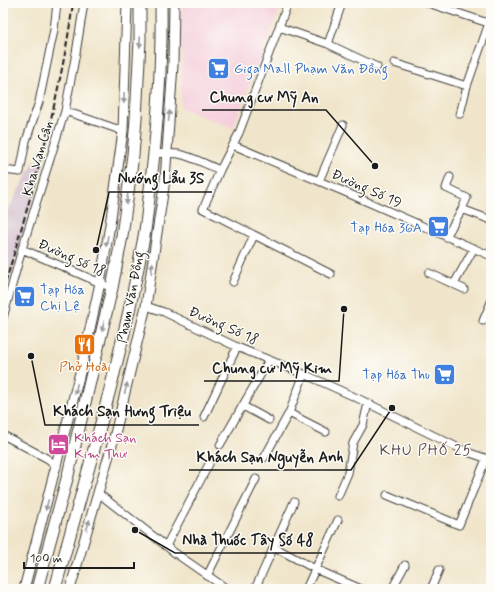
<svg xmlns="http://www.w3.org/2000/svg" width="494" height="592" viewBox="0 0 494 592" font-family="Mynerve,sans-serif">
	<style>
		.built { fill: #f5cfdc }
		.industrial { fill: #d1bdcc }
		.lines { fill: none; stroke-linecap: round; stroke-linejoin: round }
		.minor-casing { stroke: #3c3a36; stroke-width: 9 }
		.major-casing { stroke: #3c3a36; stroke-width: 11 }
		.highway-casing { stroke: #3c3a36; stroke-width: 13 }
		.minor { stroke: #fff; stroke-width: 7 }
		.major { stroke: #fff; stroke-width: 9 }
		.highway { stroke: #fff; stroke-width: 11 }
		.rail { stroke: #1c1c1c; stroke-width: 2; stroke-dasharray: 6 3; stroke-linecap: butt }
		.oneway { fill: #999 }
		.labels { text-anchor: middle; stroke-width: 3; stroke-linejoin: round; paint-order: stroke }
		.shop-label { font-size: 14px; fill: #366cbe; stroke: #fdfcf7; text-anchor: start }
		.street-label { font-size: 14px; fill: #1c1c1c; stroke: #fdfcf7 }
		.food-label { font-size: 14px; fill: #c56008; stroke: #fdfcf7 }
		.hotel-label { font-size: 14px; fill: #b23c85; stroke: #fdfcf7; text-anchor: start }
		.neighbourhood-label { font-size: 15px; letter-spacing: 1px; fill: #5a4753; stroke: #fdfcf7 }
		.leader { fill: none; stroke: #1c1c1c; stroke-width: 1.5 }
		.callout-dot { fill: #1c1c1c; stroke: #fdfcf7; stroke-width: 1.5 }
		.callout-label { font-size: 15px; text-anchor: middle; font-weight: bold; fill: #1c1c1c; stroke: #fdfcf7; stroke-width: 3; stroke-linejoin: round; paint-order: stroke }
	</style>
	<rect width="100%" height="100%" fill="#fdfcf7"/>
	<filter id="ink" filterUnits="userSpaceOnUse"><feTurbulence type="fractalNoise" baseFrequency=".025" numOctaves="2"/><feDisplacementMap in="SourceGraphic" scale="8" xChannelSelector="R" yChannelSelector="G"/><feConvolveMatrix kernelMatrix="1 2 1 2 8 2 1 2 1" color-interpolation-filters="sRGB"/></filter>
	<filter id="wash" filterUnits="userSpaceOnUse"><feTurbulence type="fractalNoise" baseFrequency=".012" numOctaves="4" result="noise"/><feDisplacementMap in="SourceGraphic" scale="16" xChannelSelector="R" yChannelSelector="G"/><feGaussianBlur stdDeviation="0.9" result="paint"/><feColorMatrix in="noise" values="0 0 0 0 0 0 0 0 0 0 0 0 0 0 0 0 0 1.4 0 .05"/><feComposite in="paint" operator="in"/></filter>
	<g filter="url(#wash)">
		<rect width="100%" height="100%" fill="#f0e5ca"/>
		<path class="built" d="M182,3H282L233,128L181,108Z"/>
		<path class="industrial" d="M34,162L43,164L3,301V219Z"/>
	</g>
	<g filter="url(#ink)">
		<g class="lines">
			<defs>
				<path id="minor" d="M288,3L239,133L220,170L203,209L331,274
					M428,3L491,24
					M279,27L328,44L377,67
					M328,44L342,3
					M394,63L467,86L489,23
					M65,111L123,131
					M460,114L467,86
					M233,145L345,192L491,256
					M154,153C162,154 171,153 179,154C193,157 207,165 220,170
					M3,170L20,172L26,141L39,102L54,30L57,3
					M450,177L446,188L467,198L462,209
					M319,181L343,125
					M446,237L462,209L491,220
					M22,249L112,288
					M429,273L464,289
					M233,282L254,235
					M454,284L474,248
					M146,306L164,312L237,347L304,374L357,398L467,452L491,460
					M3,318L22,249L65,111L76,53L84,3
					M483,321L491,302
					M243,406L269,420
					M289,413L326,432
					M204,417L237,347
					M3,435L48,459L57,467
					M220,445L269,360
					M264,458L289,413L304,374
					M98,493L175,553L227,589
					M387,495L459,525L486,459
					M338,496L348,473L353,443L363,425L368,403
					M166,546L209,464
					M274,547L315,569L361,589
					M207,576L256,479
					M255,589L294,502
					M306,589L338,520
					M392,589L405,565
					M431,589L439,570"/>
				<path id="major" d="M24,589L83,361L100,283L110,225L123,131L127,3
					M70,589L114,438L146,306L165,180L173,65L174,3"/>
				<path id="highway" d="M37,589L68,475L112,288L122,236L133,155L136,119L140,40V3
					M55,589C86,476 121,362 142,247C147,225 148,203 151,181C158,122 162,63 161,3"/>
			</defs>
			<use href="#minor" class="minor-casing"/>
			<use href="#major" class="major-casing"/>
			<use href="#highway" class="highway-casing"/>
			<use href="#minor" class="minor"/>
			<use href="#major" class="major"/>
			<use href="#highway" class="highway"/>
			<path class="rail" d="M3,291C31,196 60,101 73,3"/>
		</g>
		<defs><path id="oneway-solid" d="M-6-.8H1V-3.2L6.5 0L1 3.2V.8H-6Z"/></defs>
		<g class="oneway">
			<use href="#oneway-solid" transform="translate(140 42) rotate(92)"/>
			<use href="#oneway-solid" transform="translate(124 98) rotate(92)"/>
			<use href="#oneway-solid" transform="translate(169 116) rotate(-85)"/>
			<use href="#oneway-solid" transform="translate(127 199) rotate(98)"/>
			<use href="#oneway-solid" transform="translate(107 241) rotate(100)"/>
			<use href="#oneway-solid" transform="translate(152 268) rotate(-82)"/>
			<use href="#oneway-solid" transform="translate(103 326) rotate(103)"/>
			<use href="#oneway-solid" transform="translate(126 388) rotate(-76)"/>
			<use href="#oneway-solid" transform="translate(76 389) rotate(104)"/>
			<use href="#oneway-solid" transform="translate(47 505) rotate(105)"/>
			<use href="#oneway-solid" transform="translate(88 525) rotate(-73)"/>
		</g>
	</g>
	<defs>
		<symbol id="supermarket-square" viewBox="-11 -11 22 22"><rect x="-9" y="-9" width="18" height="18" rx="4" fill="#3f7fe0" stroke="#fdfcf7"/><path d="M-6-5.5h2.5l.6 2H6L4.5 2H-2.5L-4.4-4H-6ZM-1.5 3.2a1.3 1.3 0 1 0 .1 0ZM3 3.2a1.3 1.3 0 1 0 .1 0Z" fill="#fff"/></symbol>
		<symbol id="restaurant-square" viewBox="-11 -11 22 22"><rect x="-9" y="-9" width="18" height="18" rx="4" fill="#e8710a" stroke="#fdfcf7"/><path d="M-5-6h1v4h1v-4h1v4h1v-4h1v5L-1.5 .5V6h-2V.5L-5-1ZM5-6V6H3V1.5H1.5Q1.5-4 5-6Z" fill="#fff"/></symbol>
		<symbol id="hotel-square" viewBox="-11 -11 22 22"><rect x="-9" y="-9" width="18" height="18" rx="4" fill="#d1479c" stroke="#fdfcf7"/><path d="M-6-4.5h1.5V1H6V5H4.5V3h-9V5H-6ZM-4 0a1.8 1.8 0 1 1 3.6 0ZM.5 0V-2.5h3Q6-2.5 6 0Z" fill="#fff"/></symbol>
	</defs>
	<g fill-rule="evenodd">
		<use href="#supermarket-square" x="206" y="56" width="25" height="25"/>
		<use href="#supermarket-square" x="426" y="214" width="25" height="25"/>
		<use href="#supermarket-square" x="12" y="284" width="25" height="25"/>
		<use href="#restaurant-square" x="72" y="332" width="25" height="25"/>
		<use href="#supermarket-square" x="432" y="362" width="25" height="25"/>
		<use href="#hotel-square" x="46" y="432" width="25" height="25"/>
	</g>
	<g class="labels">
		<g class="shop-label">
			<text x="234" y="73">Giga Mall Phạm Văn Đồng</text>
			<text x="422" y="232" text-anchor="end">Tạp Hóa 36A</text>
			<text x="40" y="294">Tạp Hóa<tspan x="40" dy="16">Chị Lệ</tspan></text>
			<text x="430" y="379" text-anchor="end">Tạp Hóa Thu</text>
		</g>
		<g class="street-label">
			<text transform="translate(37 158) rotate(-73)" y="5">Kha Vạn Cân</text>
			<text transform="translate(367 188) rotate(24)" y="5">Đường Số 19</text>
			<text transform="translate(72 257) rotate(24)" y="5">Đường số 18</text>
			<text transform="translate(130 297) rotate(-79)" y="5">Phạm Văn Đồng</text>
			<text transform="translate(224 325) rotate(24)" y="5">Đường Số 18</text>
		</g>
		<g class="food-label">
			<text x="85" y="371">Phở Hoài</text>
		</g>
		<g class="hotel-label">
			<text x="74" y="442">Khách Sạn<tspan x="74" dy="16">Kim Thư</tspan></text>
		</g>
		<g class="neighbourhood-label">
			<text x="426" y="455">KHU PHỐ 25</text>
		</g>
	</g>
	<path class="leader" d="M375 166L326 110H202M96 250L109 192H212M344 309L339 381H204M31 356L45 425H199M392 408L351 470H189M135 530L175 553H322"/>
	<g class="callout-dot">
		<circle cx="375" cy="166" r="4"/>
		<circle cx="96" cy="250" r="4"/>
		<circle cx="344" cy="309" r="4"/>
		<circle cx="31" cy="356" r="4"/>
		<circle cx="392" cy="408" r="4"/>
		<circle cx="135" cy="530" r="4"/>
	</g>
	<g class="callout-label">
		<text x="264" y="102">Chung cư Mỹ An</text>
		<text x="161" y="183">Nướng Lẩu 3S</text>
		<text x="272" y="373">Chung cư Mỹ Kim</text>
		<text x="122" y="416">Khách Sạn Hưng Triệu</text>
		<text x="270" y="462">Khách Sạn Nguyễn Anh</text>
		<text x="248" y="545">Nhà Thuốc Tây Số 48</text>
	</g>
	<rect width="494" height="592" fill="none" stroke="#fdfcf7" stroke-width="16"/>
	<path d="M24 562v6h110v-6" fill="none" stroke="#1c1c1c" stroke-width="2"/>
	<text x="30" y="562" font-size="12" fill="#1c1c1c" stroke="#fdfcf7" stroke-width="3" paint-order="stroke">100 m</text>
</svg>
